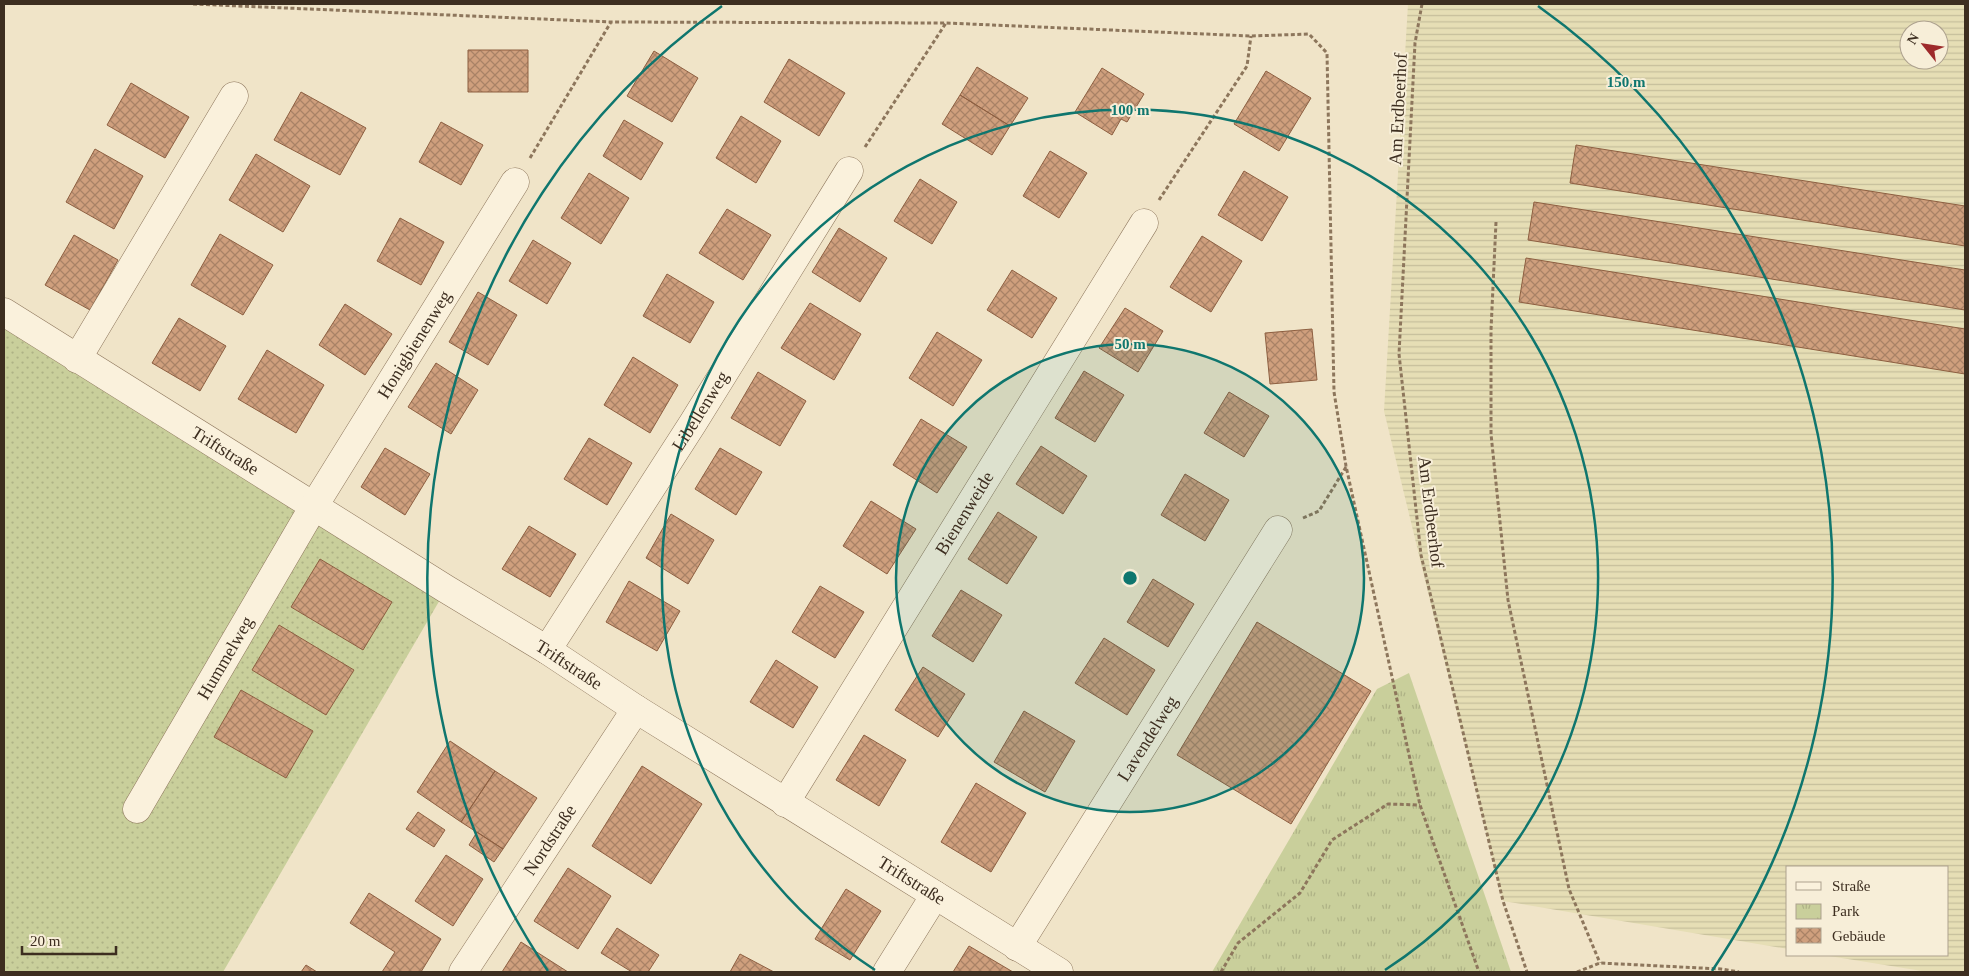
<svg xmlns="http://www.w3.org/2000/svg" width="1969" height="976" viewBox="0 0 1969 976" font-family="Georgia,serif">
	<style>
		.farmland { fill: url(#farmland-rules); fill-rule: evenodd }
		.grass { fill: url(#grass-dots) }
		.park { fill: url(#park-tufts) }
		.building { fill: url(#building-cross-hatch); stroke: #8d5f41 }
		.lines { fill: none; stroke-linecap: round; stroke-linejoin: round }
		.minor-casing { stroke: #8d765c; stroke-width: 29 }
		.path { stroke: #8d765c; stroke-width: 3; stroke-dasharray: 4 2.5; stroke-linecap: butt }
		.minor { stroke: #faf1dc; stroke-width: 28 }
		.ring { fill: none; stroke: #0f766e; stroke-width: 2.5 }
		.labels { text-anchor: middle; stroke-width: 4; stroke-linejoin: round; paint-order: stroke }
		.street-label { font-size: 18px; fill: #3d2e20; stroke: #f7eed8 }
		.centre { fill: #0f766e; stroke: #f7eed8; stroke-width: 2.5 }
		.ring-label { font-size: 15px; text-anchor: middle; font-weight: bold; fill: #0f766e; stroke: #f7eed8; stroke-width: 4; stroke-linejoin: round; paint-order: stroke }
	</style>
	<defs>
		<pattern id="farmland-rules" width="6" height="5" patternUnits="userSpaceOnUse" patternTransform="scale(1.25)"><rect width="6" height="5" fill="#e6deb5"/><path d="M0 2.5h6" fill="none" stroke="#c6bf9b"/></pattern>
		<pattern id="grass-dots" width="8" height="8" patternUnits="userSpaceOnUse" patternTransform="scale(1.25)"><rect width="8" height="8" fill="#c9cf9b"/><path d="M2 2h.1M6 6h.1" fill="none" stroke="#aeb285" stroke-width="1.8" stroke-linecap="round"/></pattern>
		<pattern id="park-tufts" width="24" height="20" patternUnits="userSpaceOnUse" patternTransform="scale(1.25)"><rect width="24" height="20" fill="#c9cf9b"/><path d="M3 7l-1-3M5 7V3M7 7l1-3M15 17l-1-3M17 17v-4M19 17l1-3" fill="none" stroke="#aeb285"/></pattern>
		<pattern id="building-cross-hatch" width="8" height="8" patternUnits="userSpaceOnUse" patternTransform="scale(1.25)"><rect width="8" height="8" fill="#cf9f7d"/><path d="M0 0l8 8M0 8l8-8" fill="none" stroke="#a98266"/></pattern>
	</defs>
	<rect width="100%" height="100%" fill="#f0e4c8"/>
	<path class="farmland" d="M1408,4H1965V972H1928L1823,955H1948V867H1788V949L1503,901L1384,411ZM1909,30H1939V60H1909Z"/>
	<path class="grass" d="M4,317L441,598L223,972H4Z"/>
	<path class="park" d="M1409,673L1511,972H1212L1377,689Z"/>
	<path class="building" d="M468,50H528V92H468Z
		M654,51L698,78L672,122L627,96Z
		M789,59L845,93L819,136L764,102Z
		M977,67L1028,98L1010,126L960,95Z
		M1102,68L1144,94L1127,122L1121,119L1112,135L1075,112Z
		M1266,71L1311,98L1279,151L1234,124Z
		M131,83L189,117L165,158L107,125Z
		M301,92L366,128L340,175L274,140Z
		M960,95L1010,126L992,155L942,124Z
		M741,116L781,141L756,183L716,158Z
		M624,120L663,143L641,180L603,156Z
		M441,122L483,145L461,185L419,162Z
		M1576,145L1965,206V246L1570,183Z
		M95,149L143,176L114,229L66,202Z
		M1050,151L1087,173L1059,218L1023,196Z
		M256,154L310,186L283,232L229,200Z
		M1244,171L1288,197L1262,241L1218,215Z
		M589,173L629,198L601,244L561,218Z
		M920,179L957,202L932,244L894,221Z
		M1534,202L1965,270V310L1528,240Z
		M727,209L771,235L743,280L699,253Z
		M400,218L444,242L421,285L377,261Z
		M839,228L887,258L860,302L812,272Z
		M220,234L273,265L243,315L191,285Z
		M74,235L118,260L90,310L45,285Z
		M1202,236L1242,261L1211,312L1170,287Z
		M533,240L571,263L547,304L509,281Z
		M1526,258L1965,329V374L1519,302Z
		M1012,270L1057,298L1032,338L987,310Z
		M667,274L714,302L690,343L643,316Z
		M478,292L517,315L488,365L449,342Z
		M810,303L861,334L834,380L781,348Z
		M345,304L392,334L365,375L319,345Z
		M1125,308L1163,331L1138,372L1099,348Z
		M179,318L226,346L200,391L152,363Z
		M1312,329L1317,380L1270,384L1265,333Z
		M937,332L982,360L953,406L909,378Z
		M267,350L324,385L296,433L238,399Z
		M633,357L678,385L650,433L604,405Z
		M436,363L478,390L451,434L408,407Z
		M1084,371L1124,395L1095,442L1055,418Z
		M758,372L806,401L780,446L731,418Z
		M1229,392L1269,416L1244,457L1204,433Z
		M921,419L967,447L937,493L893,465Z
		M589,438L632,463L607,505L564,479Z
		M1041,446L1087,476L1063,514L1016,484Z
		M385,448L430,474L405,515L361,487Z
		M720,448L762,472L736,515L695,489Z
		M1185,474L1229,500L1205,541L1161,515Z
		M871,501L916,529L887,574L843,546Z
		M998,512L1037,537L1007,584L968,559Z
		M671,514L714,540L688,584L646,558Z
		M529,526L576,554L550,597L502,569Z
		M320,559L392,602L363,650L291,607Z
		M1153,579L1194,604L1168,647L1127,622Z
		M629,581L680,611L657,651L606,622Z
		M820,586L864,612L835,658L792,632Z
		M961,590L1002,615L973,662L932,636Z
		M1257,622L1371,691L1291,824L1177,755Z
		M279,625L354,670L326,715L252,670Z
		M1104,638L1155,670L1127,715L1075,683Z
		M776,660L818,687L793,728L750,702Z
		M923,667L965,694L938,737L895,710Z
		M241,690L313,731L286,778L214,737Z
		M1024,711L1075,741L1045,792L994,762Z
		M864,735L906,760L879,806L836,780Z
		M450,741L495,771L461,822L417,792Z
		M642,766L702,804L651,884L592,846Z
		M495,771L537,798L503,849L461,822Z
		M976,783L1026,813L991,872L941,842Z
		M418,812L445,830L434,847L406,829Z
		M477,832L503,849L494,862L469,845Z
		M446,855L483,879L453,926L415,901Z
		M568,868L611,896L578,949L534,921Z
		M846,889L881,911L850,960L815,939Z
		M369,893L441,939L421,972H382L395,952L350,923Z
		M617,928L659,955L648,972H632L601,953Z
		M521,942L568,972H502Z
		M969,946L1013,972H953Z
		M740,954L774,972H730Z
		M306,965L317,972H301Z"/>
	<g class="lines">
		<defs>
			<g id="minor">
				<path id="s1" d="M4,312L446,589L547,650L636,709L1059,972"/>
				<path d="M77,359L234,96"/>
				<path id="s2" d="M547,650L693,423L849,171"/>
				<path id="s3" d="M785,803L1144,223"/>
				<path id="s4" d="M137,809L314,506L515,182"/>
				<path id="s5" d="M1017,947L1278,530"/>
				<path id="s6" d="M463,972L636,709"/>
				<path d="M887,972L935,895"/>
			</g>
		</defs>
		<use href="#minor" class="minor-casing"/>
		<path class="path" d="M193,4L611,22L946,23L1251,36L1309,34L1327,53L1334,392L1346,466L1420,805L1479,972
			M1422,4L1415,43L1399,354L1421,555L1503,901L1527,972
			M865,147L946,23
			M530,158L611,22
			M1159,200L1247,66L1251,36
			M1496,222L1491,330V434L1508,600L1569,889L1600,963
			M1303,518L1319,511L1346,467
			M1221,972L1238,943L1300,893L1332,840L1388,804L1420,805
			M1577,972L1600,963L1721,969L1739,972"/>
		<use href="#minor" class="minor"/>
	</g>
	<circle cx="1130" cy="578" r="234" fill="#0f766e" fill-opacity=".12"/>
	<g class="ring">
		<circle cx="1130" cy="578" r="234"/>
		<path d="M875 970A468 468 0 1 1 1385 970"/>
		<path d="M548 971A702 702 0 0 1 722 6M1538 6A702 702 0 0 1 1712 971"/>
	</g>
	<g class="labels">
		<g class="street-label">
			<text transform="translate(1398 109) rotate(-87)" y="6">Am Erdbeerhof</text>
			<text dy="6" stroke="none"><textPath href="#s4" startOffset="541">Honigbienenweg</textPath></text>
			<text dy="6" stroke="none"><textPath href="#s2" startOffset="284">Libellenweg</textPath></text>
			<text dy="6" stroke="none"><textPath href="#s1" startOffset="261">Triftstraße</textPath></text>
			<text transform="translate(1431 512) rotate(83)" y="6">Am Erdbeerhof</text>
			<text dy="6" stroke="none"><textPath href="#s3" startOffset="341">Bienenweide</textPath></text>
			<text dy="6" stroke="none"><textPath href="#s4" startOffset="175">Hummelweg</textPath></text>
			<text dy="6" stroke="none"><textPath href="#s1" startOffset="666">Triftstraße</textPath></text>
			<text dy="6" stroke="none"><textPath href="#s5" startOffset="246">Lavendelweg</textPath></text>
			<text dy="6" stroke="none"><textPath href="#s6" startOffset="158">Nordstraße</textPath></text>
			<text dy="6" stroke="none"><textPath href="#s1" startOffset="1071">Triftstraße</textPath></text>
		</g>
	</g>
	<circle cx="1130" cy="578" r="8" class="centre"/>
	<g class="ring-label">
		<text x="1626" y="87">150 m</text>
		<text x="1130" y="115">100 m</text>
		<text x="1130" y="349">50 m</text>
	</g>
	<rect width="1969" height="976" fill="none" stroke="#3d2e20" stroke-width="10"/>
	<rect x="1786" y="866" width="162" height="90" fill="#f7eed8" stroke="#ada18e"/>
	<rect x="1796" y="882" width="25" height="8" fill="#faf1dc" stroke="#ada18e"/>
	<text x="1832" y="891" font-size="15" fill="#3d2e20">Straße</text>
	<rect x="1796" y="904" width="25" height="15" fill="url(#park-tufts)" stroke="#ada18e"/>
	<text x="1832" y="916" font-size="15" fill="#3d2e20">Park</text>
	<rect x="1796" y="928" width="25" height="15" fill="url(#building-cross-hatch)" stroke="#ada18e"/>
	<text x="1832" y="941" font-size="15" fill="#3d2e20">Gebäude</text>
	<g transform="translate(1924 45) rotate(300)"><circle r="24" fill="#f7eed8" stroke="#ada18e"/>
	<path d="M0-4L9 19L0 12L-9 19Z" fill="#9e2a2b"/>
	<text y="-8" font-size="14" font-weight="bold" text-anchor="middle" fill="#3d2e20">N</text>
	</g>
	<path d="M22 946v8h94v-8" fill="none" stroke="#3d2e20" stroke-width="2.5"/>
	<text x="30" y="946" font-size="15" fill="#3d2e20" stroke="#f7eed8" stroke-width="4" paint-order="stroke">20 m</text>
</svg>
